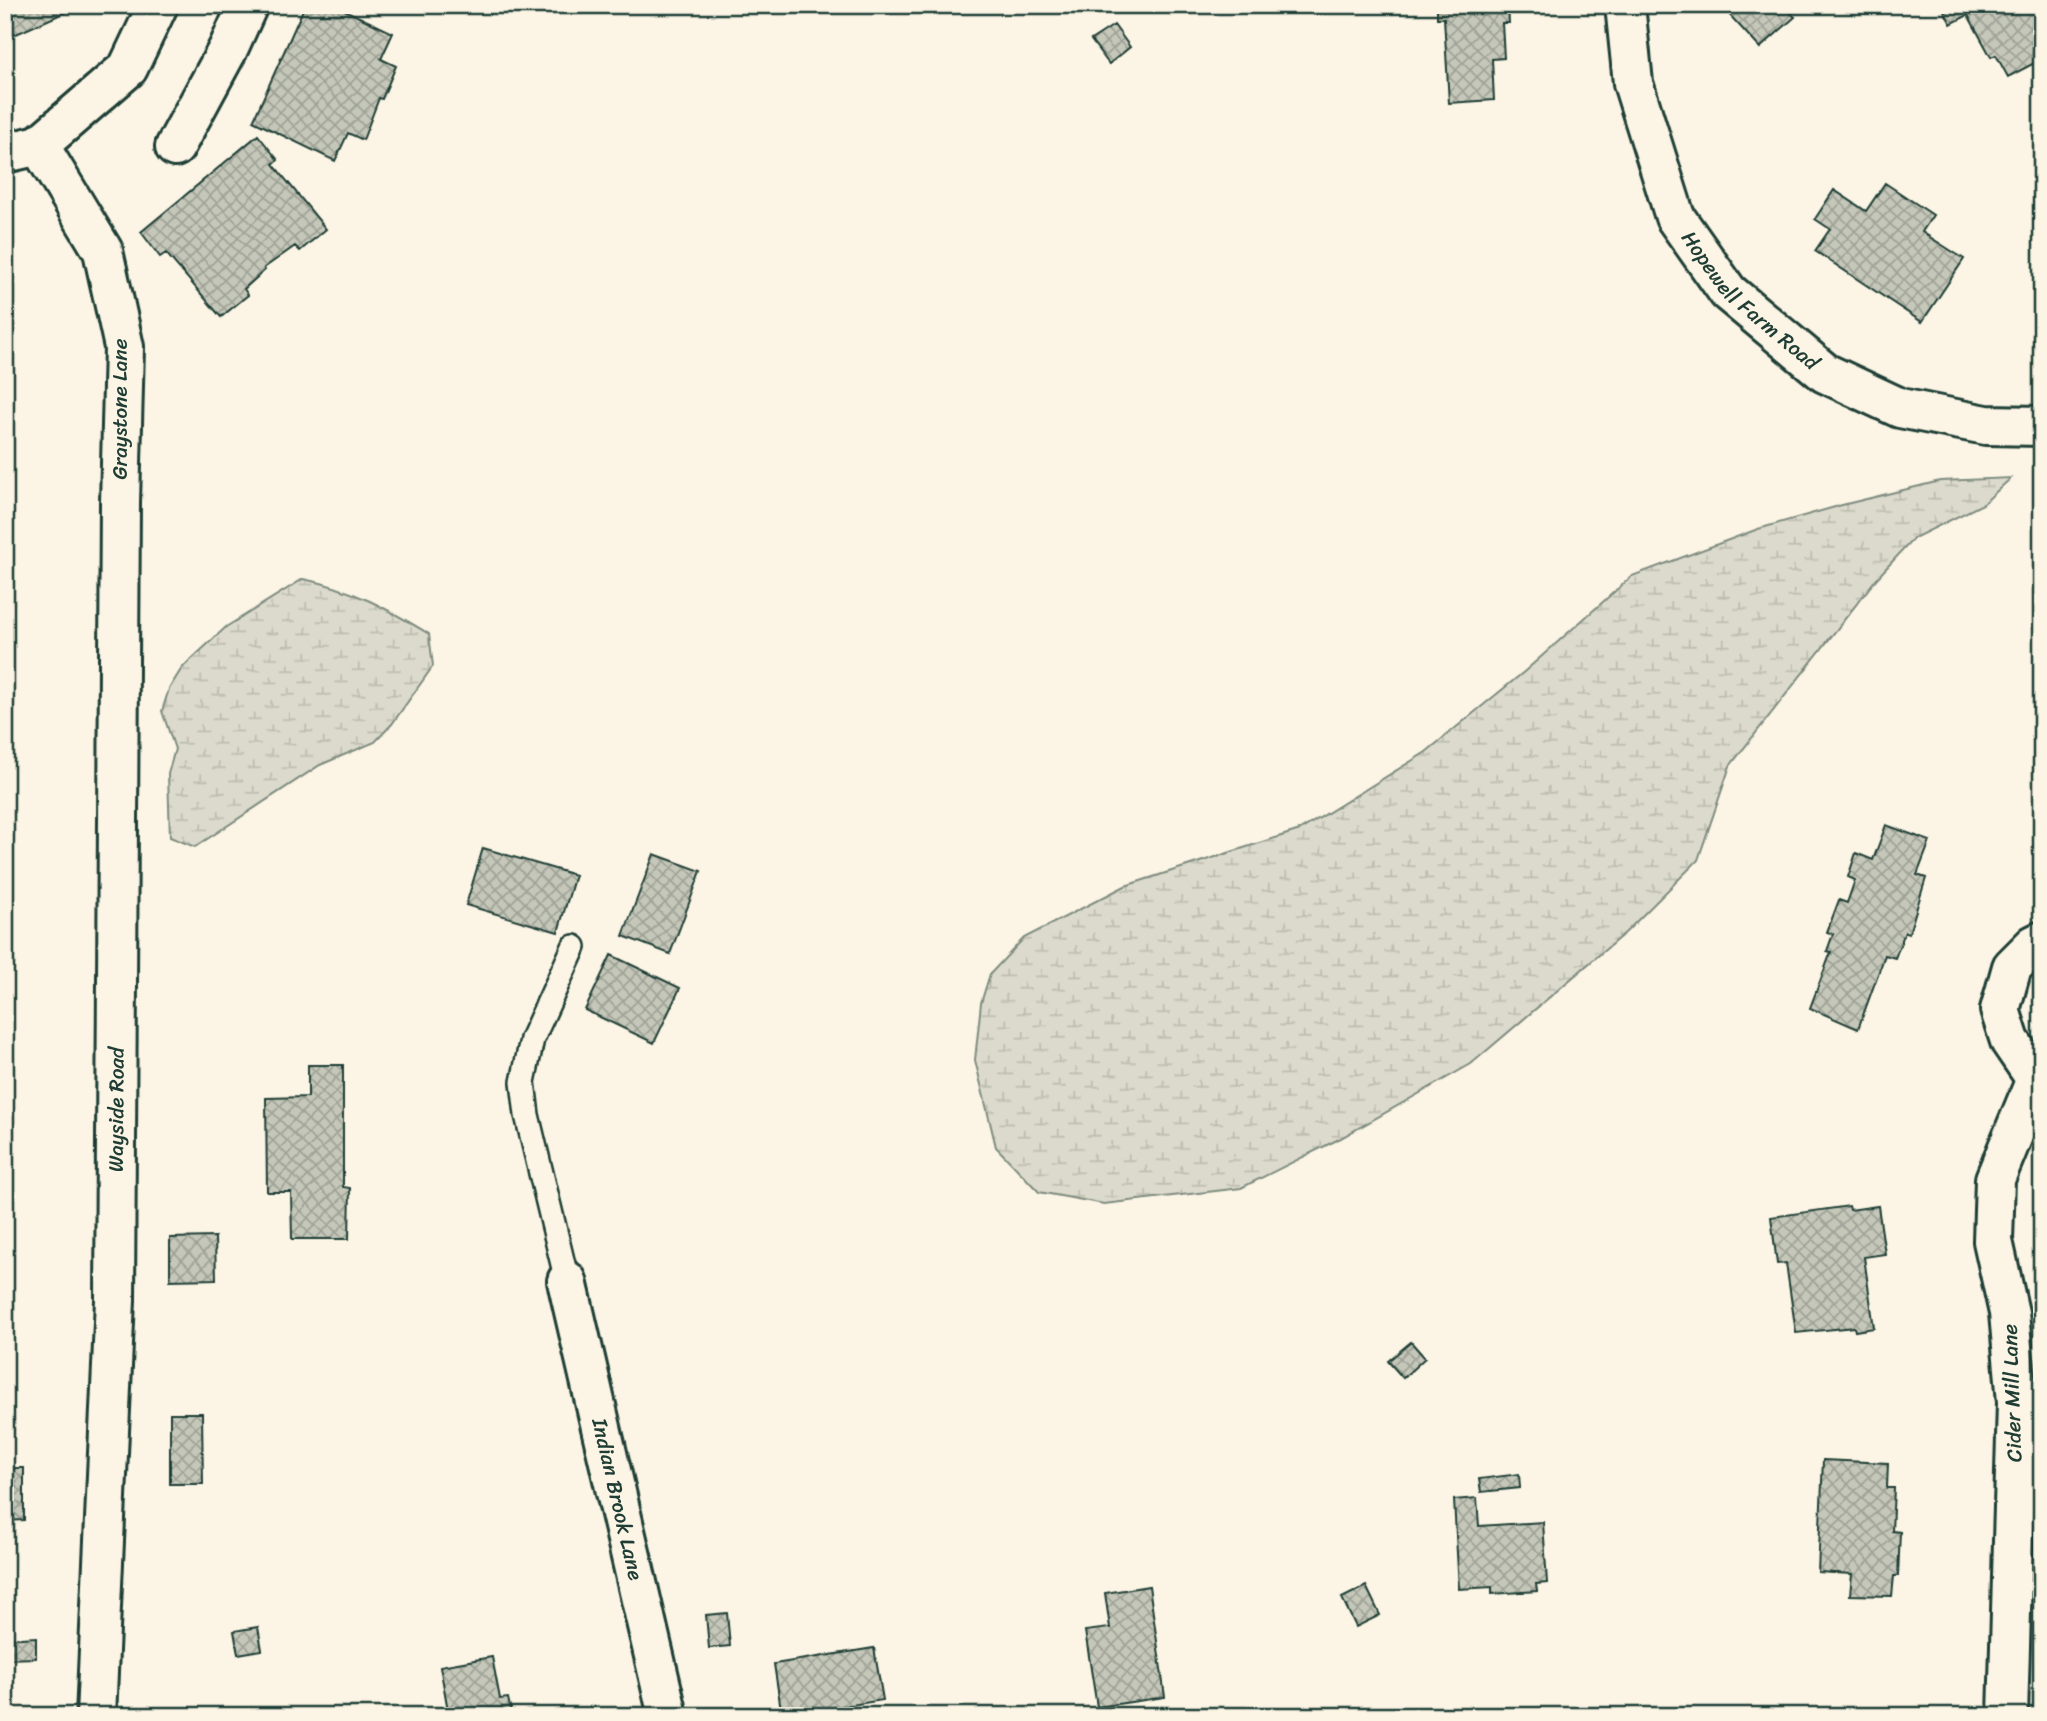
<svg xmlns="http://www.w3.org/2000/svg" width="2047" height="1721" viewBox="0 0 2047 1721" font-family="Sriracha,sans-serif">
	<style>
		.wetland { fill: url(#wetland-marsh); stroke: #7e8c80; stroke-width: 2 }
		.building { fill: url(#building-cross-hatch); stroke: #1f3d34; stroke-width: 2 }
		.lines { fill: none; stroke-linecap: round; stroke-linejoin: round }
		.lane-casing { stroke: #1f3d34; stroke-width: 28 }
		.street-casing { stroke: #1f3d34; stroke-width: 44 }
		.lane { stroke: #fcf5e5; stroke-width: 23 }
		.street { stroke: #fcf5e5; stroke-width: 38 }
		.labels { text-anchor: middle; stroke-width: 5; stroke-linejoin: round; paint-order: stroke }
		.street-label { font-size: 21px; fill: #1f3d34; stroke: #fcf5e5 }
	</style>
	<defs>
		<pattern id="wetland-marsh" width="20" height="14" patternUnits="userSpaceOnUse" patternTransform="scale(1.75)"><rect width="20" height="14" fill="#dcdacc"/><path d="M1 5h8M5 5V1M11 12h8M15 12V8" fill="none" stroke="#bcbcb0"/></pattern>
		<pattern id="building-cross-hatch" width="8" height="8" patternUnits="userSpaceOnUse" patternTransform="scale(1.75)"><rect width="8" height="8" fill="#c5c7b9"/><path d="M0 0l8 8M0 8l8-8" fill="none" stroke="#9fa397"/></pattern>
	</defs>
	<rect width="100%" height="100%" fill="#fcf5e5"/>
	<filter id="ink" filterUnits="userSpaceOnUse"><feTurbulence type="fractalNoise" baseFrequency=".0143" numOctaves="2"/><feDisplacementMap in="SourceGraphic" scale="14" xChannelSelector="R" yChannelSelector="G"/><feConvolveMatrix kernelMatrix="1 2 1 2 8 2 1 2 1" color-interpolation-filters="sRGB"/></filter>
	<g filter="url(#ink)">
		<path class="wetland" d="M2011,478L1983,504L1914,538L1877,578L1730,766L1698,860L1626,932L1471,1064L1339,1139L1241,1188L1104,1204L1039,1192L996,1147L975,1060L981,1003L990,974L1024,938L1125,886L1300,830L1426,752L1525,671L1632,576L1758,529L1842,505L1940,481Z
			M303,579C351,588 388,609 429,634L433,666L392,724L375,742L320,765L195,847L170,837L168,774L175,749L162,711L169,689L182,668L226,627Z"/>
		<path class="building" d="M5,5H63L66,12L5,39Z
			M305,5H334L393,33L381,59L396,66L382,99L379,98L363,140L348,133L335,161L253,121Z
			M1437,5H1508L1509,23H1502L1504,58L1492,59L1494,100L1449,103L1444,18H1437Z
			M1732,5H1797L1790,12L1795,17L1760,48L1726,11Z
			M1941,5H2038L2042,11V59L2008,77L1996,55L1991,57L1968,15L1951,24Z
			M1114,25L1130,47L1109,64L1091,40Z
			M258,135L278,160L273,164L326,229L300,251L295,246L264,268L265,270L244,289L248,295L221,317L166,253L160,257L141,232Z
			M1885,183L1933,215L1922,232L1964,259L1922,322L1815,251L1830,229L1815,219L1834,190L1866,211Z
			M1886,825L1930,841L1917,875L1926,878L1909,933L1905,932L1895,958L1885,955L1858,1029L1810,1008L1831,952L1827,951L1833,934L1827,932L1839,900L1847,903L1855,880L1848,877L1856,853L1873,860Z
			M483,848L575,875L558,932L466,905Z
			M654,854L701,871L670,954L623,936Z
			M611,955L680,988L654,1043L585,1010Z
			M308,1065H343V1187L350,1188L349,1239H292L291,1192H267L266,1098L308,1097Z
			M1849,1206L1850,1210L1878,1206L1885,1254L1864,1257L1874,1328L1855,1331L1854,1327L1796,1333L1786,1263L1777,1264L1771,1217Z
			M215,1237L216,1279L170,1280V1238Z
			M1411,1342L1425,1358L1403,1378L1388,1361Z
			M170,1413H202L203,1484H170Z
			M1823,1460L1888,1463L1887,1488H1894L1892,1531L1900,1532L1898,1576H1894L1892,1596L1850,1595L1852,1574L1818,1572Z
			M5,1468H24V1520L5,1521Z
			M1519,1474L1520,1488L1481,1492L1479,1479Z
			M1477,1498L1479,1526L1543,1522L1547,1583L1536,1584L1537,1591L1492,1594V1587L1459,1589L1454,1500Z
			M1149,1586L1165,1697L1097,1707L1085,1631L1110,1628L1105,1593Z
			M1366,1586L1380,1615L1356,1627L1342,1598Z
			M727,1613L730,1646L709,1648L706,1615Z
			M258,1627L262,1650L238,1654L234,1631Z
			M36,1637V1658L5,1659V1639Z
			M874,1648L883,1700L782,1716L774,1664Z
			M492,1657L500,1699L508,1698L511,1712L505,1716H449L440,1666Z
			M5,1680H11L13,1716H5Z"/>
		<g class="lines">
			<defs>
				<path id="lane" d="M567,1281L527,1115L523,1082L532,1039L574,947"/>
				<g id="street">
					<path id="s1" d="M1625,5L1633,83L1675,217L1728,292L1825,373L1900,408L1986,425L2042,426"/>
					<path d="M175,147L228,49L248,5"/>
					<path d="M5,153L39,145"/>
					<path d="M2036,1079L2010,1041L2000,1010L2012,967L2034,945L2042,941"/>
					<path id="s2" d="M567,1281L668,1716"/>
					<path id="s3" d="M96,1716L115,1300L120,503L124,347L103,251L39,145L128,68L158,5"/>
					<path d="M2008,1716L2017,1402L2009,1313L1993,1241L1995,1179L2036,1079"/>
				</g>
			</defs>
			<use href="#lane" class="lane-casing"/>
			<use href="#street" class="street-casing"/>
			<use href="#lane" class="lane"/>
			<use href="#street" class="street"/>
		</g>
	</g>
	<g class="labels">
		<g class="street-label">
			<text dy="7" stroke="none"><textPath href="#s1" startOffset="332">Hopewell Farm Road</textPath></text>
			<text transform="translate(120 409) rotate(-90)" y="7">Graystone Lane</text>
			<text dy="7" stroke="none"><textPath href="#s3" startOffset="607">Wayside Road</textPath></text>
			<text transform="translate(2012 1393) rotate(-92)" y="7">Cider Mill Lane</text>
			<text dy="7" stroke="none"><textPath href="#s2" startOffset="224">Indian Brook Lane</textPath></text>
		</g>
	</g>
	<rect width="2047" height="1721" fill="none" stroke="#fcf5e5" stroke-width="28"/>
	<rect x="14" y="14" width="2019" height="1693" fill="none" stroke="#1f3d34" stroke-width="2.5" filter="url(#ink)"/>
</svg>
